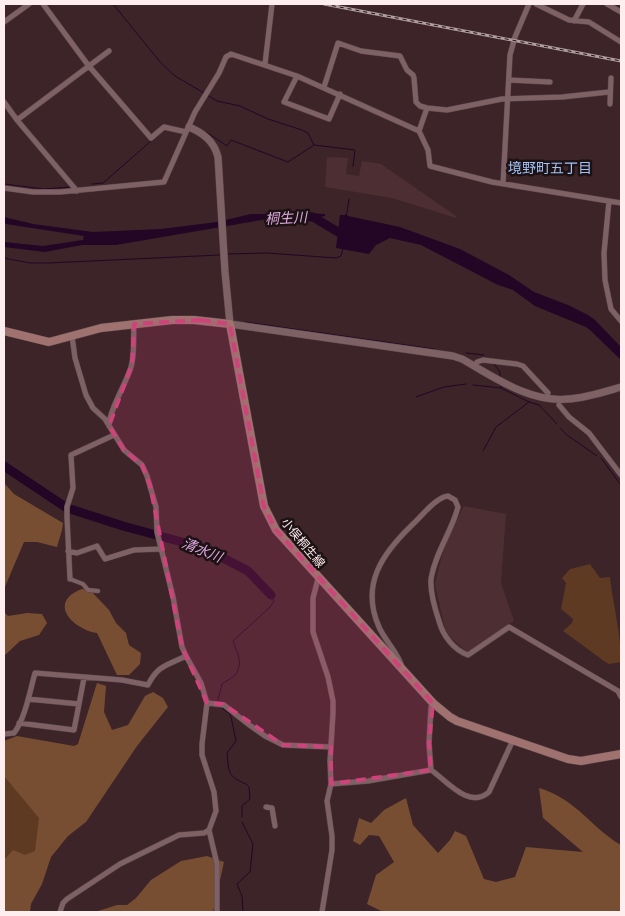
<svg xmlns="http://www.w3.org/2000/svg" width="625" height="916" viewBox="0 0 625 916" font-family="Helvetica,'Noto Sans JP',sans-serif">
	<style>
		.built { fill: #4d2e33 }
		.green { fill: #5e3a23 }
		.forest { fill: #784e33 }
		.water { fill: #230625 }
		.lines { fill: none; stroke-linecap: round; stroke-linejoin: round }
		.stream { stroke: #230625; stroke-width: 1 }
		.river { stroke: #230625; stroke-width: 9 }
		.pedestrian-casing { stroke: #574347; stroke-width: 5 }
		.minor-casing { stroke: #574347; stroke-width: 6 }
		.tertiary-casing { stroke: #574347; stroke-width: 8 }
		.secondary-casing { stroke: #574347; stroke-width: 9 }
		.pedestrian { stroke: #7d6165; stroke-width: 4 }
		.minor { stroke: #7d6165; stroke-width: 5 }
		.tertiary { stroke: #7d6165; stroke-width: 7 }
		.secondary { stroke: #9f7270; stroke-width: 8 }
		.rail-casing { stroke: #b19da0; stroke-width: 3 }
		.rail { stroke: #1c1113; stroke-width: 1; stroke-dasharray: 4; stroke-linecap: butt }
		.marked { fill: #ce4379; fill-opacity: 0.2; stroke: #ce4379; stroke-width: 4; stroke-dasharray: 10 6; stroke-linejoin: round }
		.labels { text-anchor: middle; stroke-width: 5; stroke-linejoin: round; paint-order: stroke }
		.street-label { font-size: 12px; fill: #ffeef0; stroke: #1c1113 }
		.neighbourhood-label { font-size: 14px; fill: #a2c1f4; stroke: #1c1113 }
		.water-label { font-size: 14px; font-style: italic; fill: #dfa8e1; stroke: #1c1113 }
	</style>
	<rect width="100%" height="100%" fill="#3c2428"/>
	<path class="built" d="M327,157L348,158L346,174L359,176L362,161L381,164L456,216V218L392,198L325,187Z
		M464,506L506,514L501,583L514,621L469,652H467L451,638L445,629L435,584L441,559L447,538Z"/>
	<path class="green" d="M590,564L600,578L610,577C613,605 621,633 621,662L609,664L604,661L563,631L572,623L573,619L561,609L566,583L562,578L570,569Z
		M4,759L61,830L4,912Z"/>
	<path class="forest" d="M4,483L14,494L63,523L62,530L57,547L37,542H24L4,589Z
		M82,589L90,590L109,610L116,623L126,633L129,645L141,653L140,664L129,675H117L97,633C72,629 47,602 82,589Z
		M4,612L8,616L27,613L42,614L47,623L39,635L20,641L4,656Z
		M97,683L106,686L104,712L112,730L128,725L145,696L153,692L163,698L168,707L137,746L86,822L68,836L51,857L42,884L31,904L30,912H4V860L13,850L25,855L35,851L39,818L4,776V741L17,736L74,746L78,744Z
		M539,788C577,799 591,828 621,845V912H383L367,904L376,875L394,862L379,836L369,835L360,845L353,841L359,818L371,823L384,810L406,798L413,825L438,853L450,840L455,831L466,836L484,879L496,882L515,877L526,847L583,852L543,818Z
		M207,856L224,862L213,912H95L117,905H127L136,898L151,880L181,861Z"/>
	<path class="water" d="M280,212L325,214V216L309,219L295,217L267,219L116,245H82L45,252L4,247V242L43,246L83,240L84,236L6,224L4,223V217L33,224L93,232L161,229L217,222L251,214H277Z
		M346,213L348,216L400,227L460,249L509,275L534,292L568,305L588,315L595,320L621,347V360L590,330L586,327L535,306L513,290L498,285L421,245L390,238L376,245L369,254L336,248L340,215H345Z"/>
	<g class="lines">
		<path class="stream" d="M113,4L161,63L175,76L204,93
			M207,95L217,101L240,106L268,119L302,130L308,133L314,145
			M206,132L227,146L231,140L288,162L314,145L355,150L353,166
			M4,184L44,189L70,187
			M92,184L103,183L151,141
			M347,213L349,199
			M226,254L267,253L336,258L341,256L343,248
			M4,258L30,263H48L220,255
			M245,322L434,349
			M466,353L484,355
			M494,364L500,372V377
			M501,384V388L529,402L539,405L557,424
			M473,385L501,388
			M416,397L444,387L466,384
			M560,428L567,435L597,456
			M483,451L496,427L529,402
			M601,458L621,485
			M218,700L222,684C225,681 232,679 235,675C244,663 237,653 233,641L270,607L274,601L271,595
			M222,708L230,714L231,717L236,741L227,753C229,772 227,776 246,784L249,787L250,799L242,806V817
			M242,822L253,844L250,872L237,884L242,896L243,912"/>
		<path class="river" d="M303,216L313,217L338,232L348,229
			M4,466L67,508L123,526L204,548L248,571L271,595"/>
		<defs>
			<path id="pedestrian" d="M70,579L83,584L88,590L98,591"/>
			<path id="minor" d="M43,4L88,65L151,138L164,127L186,132
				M536,4L569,20L589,22L621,42
				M607,4L621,12
				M574,21L583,4
				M4,22L29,4
				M265,64L272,4
				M297,76L284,102L329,119L340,94
				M509,80L550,82
				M324,87L338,43L361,51L400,56L407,70L413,75L414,78L416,102L420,106L427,108L447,110L502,99L562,97L609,92
				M4,102L17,120L77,191
				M610,104L611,78
				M17,120L109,51
				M419,131L427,108
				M503,184L510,55L515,37L529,4
				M4,188L33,192H60L164,182L195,112L219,73L226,57L231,54L297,76L419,131L428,150L430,166L492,182L621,203
				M609,201L604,253L605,280L611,309L621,321
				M72,336L75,358L86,395L93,408L105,419L124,450L142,465L147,476L156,507L157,532L173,597L182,647L186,656L201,683L207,703L202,744V755L214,792L216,811L209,830L217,864V912
				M475,366L477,362L483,360L517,364L523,366L548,393
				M559,405L569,417L589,433L621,475
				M109,426C109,410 126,384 131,367C135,354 133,338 134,324
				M68,551L77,553L97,546L105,559L134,550L161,549
				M70,579L67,517V507L73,488L71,455L114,435
				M318,579L313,598V632L328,677L333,701V713L330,761L331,784L327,801L332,836V850L322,912
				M402,667C398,652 385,641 379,627C360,584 383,553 412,525C421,517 436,497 448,496L455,500L458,507C452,531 435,553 431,579C430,593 435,609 439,621C443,636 454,650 468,655L509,627L618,691L621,697
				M28,699L79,704L84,678
				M207,703L224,705L248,724L265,736L283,745L331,747
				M19,723L74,730L79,704
				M4,734L14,733C25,719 30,691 35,673L122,680L148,685C158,665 166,666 186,656
				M431,770L429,743L431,707L433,703
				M331,784L368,781L431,770C446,780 469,810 489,792L513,740
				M266,807L272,808L275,826
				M60,912L63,903L67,899L120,864L179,835L204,833L209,830"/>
			<path id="tertiary" d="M189,127C203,133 214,141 218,157L225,272L230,324L453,356L462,359C494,377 530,403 568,399C586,398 604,392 621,387"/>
			<path id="secondary" d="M4,331L49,342L101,328L172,320H194L230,324L264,506L276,530L433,703L450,717L457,721L568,759L581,761L621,754"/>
		</defs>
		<use href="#pedestrian" class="pedestrian-casing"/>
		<use href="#minor" class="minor-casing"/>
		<use href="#tertiary" class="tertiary-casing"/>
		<use href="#secondary" class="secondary-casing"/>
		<use href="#pedestrian" class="pedestrian"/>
		<use href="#minor" class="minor"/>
		<use href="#tertiary" class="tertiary"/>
		<use href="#secondary" class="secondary"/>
		<defs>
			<path id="rail" d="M324,4L621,61"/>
		</defs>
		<use href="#rail" class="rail-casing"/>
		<use href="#rail" class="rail"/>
	</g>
	<path class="marked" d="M201,320L230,324L264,506L276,530L433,703L429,743L431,770L331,784V747L283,745L223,704L207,703L182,647L150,485L142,465L124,450L109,426L132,364L134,324Z"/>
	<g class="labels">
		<g class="street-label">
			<text transform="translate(303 543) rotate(50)" y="4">小俣桐生線</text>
		</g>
		<g class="neighbourhood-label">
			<text x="550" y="173">境野町五丁目</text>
		</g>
		<g class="water-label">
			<text transform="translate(286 218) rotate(-3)" y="5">桐生川</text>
			<text transform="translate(202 550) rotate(22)" y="5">清水川</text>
		</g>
	</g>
	<rect width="625" height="916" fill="none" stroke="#ffeef0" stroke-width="10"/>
</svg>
